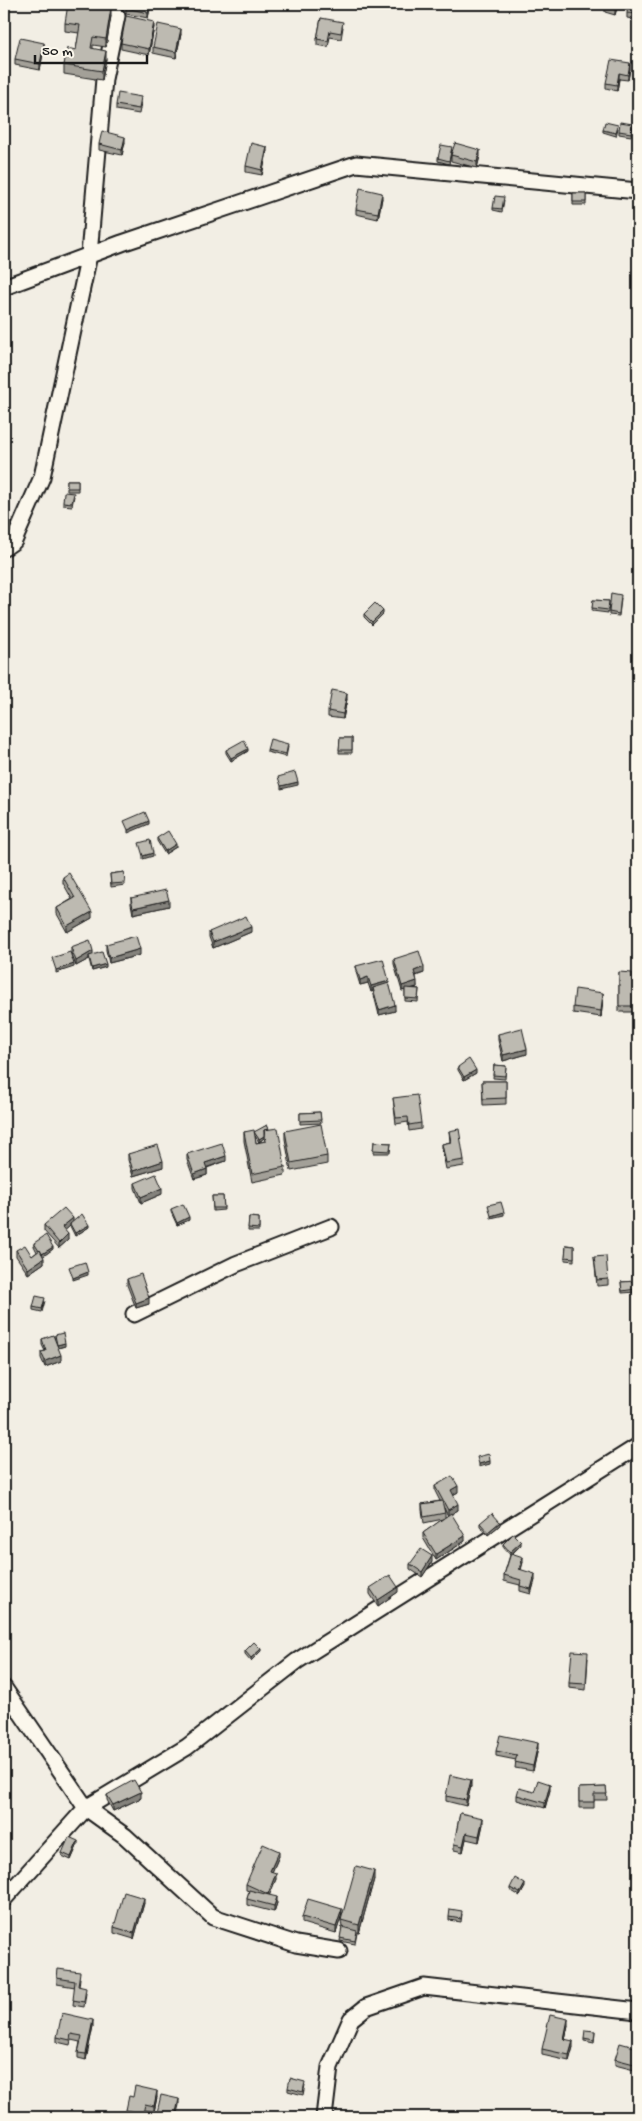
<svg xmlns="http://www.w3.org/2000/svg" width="642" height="2121" viewBox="0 0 642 2121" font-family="'Gochi Hand',sans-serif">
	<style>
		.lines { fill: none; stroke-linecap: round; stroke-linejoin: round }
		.minor-casing { stroke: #1c1c1c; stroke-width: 19 }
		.minor { stroke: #fbf7ec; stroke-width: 15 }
		.wall { fill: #a3a098; stroke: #1c1c1c; fill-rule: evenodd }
		.shaded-wall { fill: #84827c; stroke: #1c1c1c }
		.building { fill: #bdbab1; stroke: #1c1c1c }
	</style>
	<rect width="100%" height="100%" fill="#f2eee4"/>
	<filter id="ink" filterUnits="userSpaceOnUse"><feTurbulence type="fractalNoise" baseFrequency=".02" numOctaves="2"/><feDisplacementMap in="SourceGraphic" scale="10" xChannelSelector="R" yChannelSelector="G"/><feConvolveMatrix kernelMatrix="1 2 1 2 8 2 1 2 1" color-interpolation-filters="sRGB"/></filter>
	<g filter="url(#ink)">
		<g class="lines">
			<defs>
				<path id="minor" d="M4,287L122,243L356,164L638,191
					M4,548L14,541L42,477L89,255L104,79L117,16L110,9L112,4
					M134,1314L236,1264L331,1227
					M4,1688L86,1808L125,1836L213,1917L296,1944L339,1951
					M4,1899L86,1808L187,1747L297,1661L638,1446
					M324,2117L330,2067L351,2019L366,2007L424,1987L638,2011"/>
			</defs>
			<use href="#minor" class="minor-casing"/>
			<use href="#minor" class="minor"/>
		</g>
		<path class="wall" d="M151,4L148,18L126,14V8Z
			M618,4L615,15L605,12V7Z
			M638,4V20L627,18V13Z
			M111,16L106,47L93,45V48L106,59L102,80L64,74V65L76,50L79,33L65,31V23Z
			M321,18L343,27L341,39L330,37L328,47L317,45V39Z
			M154,27L149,55L121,49V43Z
			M181,34L176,58L153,53V47Z
			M44,48L40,70L15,65V59Z
			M630,63V69L628,80L619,79L617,91L606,88V83Z
			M141,103L139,114L116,110V105Z
			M633,127L631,136L619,134V131Z
			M618,128L616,136L603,132V130Z
			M125,142L122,155L99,150V144Z
			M452,150L449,164L438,161V158Z
			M267,152L262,175L246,172V166Z
			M451,155L480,156L477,168L451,161Z
			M573,193H586V205H573Z
			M382,198L378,219L356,214V209Z
			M504,200L502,212L493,210V208Z
			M67,480H78V491H67Z
			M74,496L72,506L63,505V502Z
			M4,518H11L10,533H4Z
			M621,598L619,616L609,615V612Z
			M593,600L609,601L608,613L592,611Z
			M364,614H383L372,625L364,617Z
			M347,699L343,719L328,717V711Z
			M340,738H352V753H339Z
			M288,747L286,757L267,752V750Z
			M226,750L248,751L231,761L226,753Z
			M157,838L176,847L165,854L157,841Z
			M124,872L125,885L111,887L110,874Z
			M63,877L92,918L67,932L57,914V908L72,899L63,883Z
			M131,898L169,906L133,914L131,904Z
			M209,932H251L213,948L209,937Z
			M106,944L140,955L109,963L106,950Z
			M71,947L93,955L106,967L92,971L89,959L76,966L71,953Z
			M394,959L424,973L416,976L417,987L411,988L419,989L418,1002L405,1001V990L402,991L394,964Z
			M356,966L389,983L395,1011L379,1015L373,991L371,992L368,983L360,985L356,972Z
			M619,972L632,981H638V1012H619Z
			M603,999L601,1017L573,1013V1007Z
			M638,1019V1045H635L633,1020Z
			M498,1034L527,1054L503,1061L498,1040Z
			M494,1065L506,1066L505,1079L493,1078Z
			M458,1067L476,1073L464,1080L458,1070Z
			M482,1081H506V1104L483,1105Z
			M393,1098L421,1123V1129L409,1131L408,1122L396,1124Z
			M320,1112L321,1123L300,1124V1113Z
			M267,1125L285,1167V1175L252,1182L244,1141V1132L254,1133ZM255,1136L259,1142L264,1138L265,1141L256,1143Z
			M285,1131L327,1156V1164L291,1171L285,1139Z
			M449,1131L464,1160V1166L446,1169L442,1149V1144L450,1142Z
			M374,1142L391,1143L390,1153H373Z
			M128,1154L163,1167L133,1176L128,1160Z
			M187,1154L226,1161L207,1168V1175L194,1179L187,1160Z
			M135,1183L162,1194L141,1203L135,1188Z
			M212,1196H223L224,1210L213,1211Z
			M171,1209L189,1220L177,1225L171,1212Z
			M249,1217L259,1218V1231H248Z
			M73,1222L89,1227L75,1236L70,1226L65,1230L68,1240L59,1248L44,1231V1225Z
			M34,1243L53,1249L43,1256L44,1263L28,1274L16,1256V1250L32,1256L37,1252L34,1246Z
			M566,1245L574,1246V1261L565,1260Z
			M594,1257L608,1279V1285L597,1286Z
			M127,1279L149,1304L136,1308L127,1285Z
			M636,1281V1292L622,1293L621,1282Z
			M45,1301L42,1312L33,1310V1307Z
			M55,1335L65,1346L58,1348L61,1361L45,1367L41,1358V1352L45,1351L42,1345V1339L55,1338Z
			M435,1486L458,1492L453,1495L458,1510L451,1514L465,1541L436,1560L423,1538V1533L443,1519L424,1523L422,1510V1504L440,1501L435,1491ZM444,1508L448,1516L445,1517V1513Z
			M480,1523L500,1525L488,1535L480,1526Z
			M503,1544L521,1545L512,1554L523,1562L521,1570L535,1580L531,1594L520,1591V1585L504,1581V1575L510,1555L503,1547Z
			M432,1562L422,1577L410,1569V1564Z
			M370,1588L398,1592L378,1606L370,1594Z
			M245,1651H261L251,1661L245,1654Z
			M588,1658L586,1690L569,1688V1683Z
			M538,1748L533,1771L515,1768L516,1760L496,1756V1751Z
			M471,1786L466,1806L446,1801V1796Z
			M606,1787L607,1800H594V1808H579V1788Z
			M550,1790L545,1808L517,1800V1795Z
			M107,1795L141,1798L113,1811L107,1800Z
			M460,1813L483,1824L479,1842L466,1839L463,1852L454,1850V1844Z
			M78,1844L71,1860L62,1856V1853Z
			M279,1856L272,1872L276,1879L269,1895L277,1903L274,1912L247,1905V1899L249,1891L246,1890V1884Z
			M374,1879L359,1933H357L355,1944L340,1941L342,1928L341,1920Z
			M525,1887L520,1896L510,1890V1888Z
			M144,1903L134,1939L114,1933V1927Z
			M342,1914L336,1933L302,1923V1917Z
			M462,1914L461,1922L449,1920V1917Z
			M57,1978H80L79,1987L86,1993L84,2007L73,2005L75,1987L57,1984Z
			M568,2025L565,2039L573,2047L569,2061L542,2055V2049Z
			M93,2026L86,2060L78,2058V2053L80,2042L71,2040L70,2045L57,2042V2037Z
			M595,2031L594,2043L584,2041V2038Z
			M638,2048V2071L615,2065V2059Z
			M305,2085L303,2095L288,2091V2088Z
			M133,2097H157L154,2112L145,2110L143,2117H132L126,2116V2110Z"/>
		<path class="shaded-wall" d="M150,4H151L148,18V13Z
			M617,4H618L615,15V9Z
			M111,8V16L106,47V39Z
			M154,22V27L149,55V49Z
			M181,29V34L176,58V52Z
			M44,43V48L40,70V64Z
			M106,51V59L102,80V71Z
			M630,63V69L628,80V75Z
			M619,73V79L617,91V85Z
			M125,137V142L122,155V150Z
			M267,147V152L262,175V170Z
			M480,150V156L477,168V162Z
			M382,193V198L378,219V213Z
			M383,611V614L372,625V622Z
			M347,693V699L343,719V714Z
			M248,749V751L231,761V758Z
			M298,782V785L281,789V786Z
			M149,821V824L128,833V830Z
			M176,844V847L165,854V851Z
			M153,853V856L143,859V856Z
			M169,900V906L133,914V908Z
			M92,912V918L67,932V926Z
			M251,927V932L213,948V942Z
			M140,949V955L109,963V958Z
			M93,951V956H89V959L76,966V961Z
			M74,964V967L56,973V970Z
			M106,964V967L92,971V968Z
			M424,967V973L414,976V971Z
			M368,977V983L360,985V980Z
			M389,981V987L373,988V991L371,992V986Z
			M417,981V987L402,991V986Z
			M603,993V999L601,1017V1011Z
			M395,1005V1011L379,1015V1010Z
			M527,1049V1054L503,1061V1055Z
			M476,1070V1073L464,1080V1077Z
			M264,1136V1138L259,1142V1139Z
			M226,1156V1161L205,1168V1163Z
			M163,1161V1167L133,1176V1171Z
			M207,1169V1175L194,1179V1174Z
			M162,1188V1194L141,1203V1197Z
			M504,1212V1215L491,1218V1216Z
			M189,1217V1220L177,1225V1223Z
			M73,1218V1223L70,1224V1226L62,1233V1227Z
			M89,1225V1227L75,1236V1233Z
			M68,1234V1240L59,1248V1243Z
			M53,1247V1249L41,1258V1255Z
			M44,1258V1263L28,1274V1269Z
			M88,1272V1275L73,1280V1278Z
			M149,1298V1304L136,1308V1303Z
			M65,1343V1346L57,1348V1345Z
			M61,1355V1361L45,1367V1361Z
			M490,1461V1464L479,1467V1464Z
			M458,1486V1492L451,1496V1490Z
			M458,1504V1510L448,1516V1510Z
			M500,1522V1525L488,1535V1532Z
			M465,1536V1541L436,1560V1554Z
			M521,1542V1545L510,1555V1552Z
			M432,1556V1562L422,1577V1572Z
			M523,1557V1562L519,1575V1569Z
			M535,1574V1580L531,1594V1589Z
			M398,1587V1592L378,1606V1600Z
			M261,1649V1651L251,1661V1658Z
			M9,1711V1716L4,1719V1714Z
			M538,1743V1748L533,1771V1766Z
			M471,1780V1786L466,1806V1800Z
			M550,1784V1790L545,1808V1803Z
			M141,1792V1798L113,1811V1805Z
			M483,1818V1824L479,1842V1836Z
			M466,1833V1839L463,1852V1846Z
			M78,1841V1844L71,1860V1857Z
			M279,1851V1856L270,1877V1871Z
			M374,1871V1879L359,1933V1925Z
			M276,1873V1879L268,1899V1894Z
			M525,1884V1887L520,1896V1893Z
			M277,1897V1903L274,1912V1906Z
			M144,1898V1903L134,1939V1933Z
			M342,1909V1914L336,1933V1927Z
			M568,2019V2025L564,2045V2039Z
			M93,2020V2026L86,2060V2054Z
			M573,2041V2047L569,2061V2055Z
			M157,2091V2097L154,2112V2106Z
			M179,2099V2105L176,2117H175Z"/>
		<path class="building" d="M68,4H86L111,8L106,39L93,37L91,48L106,51L102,71L64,65L67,48L76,50L80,25L65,23Z
			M126,4H150L148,13L126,8Z
			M606,4H617L615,9L605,7Z
			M628,4H638V14L627,13Z
			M126,16L154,22L149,49L121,43Z
			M321,18L343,22L341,33L330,31L328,41L317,39Z
			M158,24L181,29L176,52L153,47Z
			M20,38L44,43L40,64L15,59Z
			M611,60L630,63L628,75L619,73L617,85L606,83Z
			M118,93L141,97L139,109L116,105Z
			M605,122L618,125L616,133L603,130Z
			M620,122L633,124L631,133L619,131Z
			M102,131L125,137L122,150L99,144Z
			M251,143L267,147L262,170L246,166Z
			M455,143L480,150L477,162L451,155Z
			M441,145L452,147L449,161L438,158Z
			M360,188L382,193L378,213L356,209Z
			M573,193H586V202H573Z
			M495,196L504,197L502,209L493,208Z
			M67,480H78V488H67Z
			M64,492L74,493L72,503L63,502Z
			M4,518H11L10,530H4Z
			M611,593L621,595L619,614L609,612Z
			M593,600L609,601L608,610L592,608Z
			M375,603L383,611L372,622L364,614Z
			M332,690L347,693L343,714L328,711Z
			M340,738H352V750H339Z
			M270,739L288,744L286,754L267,750Z
			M244,740L248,749L231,758L226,750Z
			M295,772L298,782L281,786L278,777Z
			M145,812L149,821L128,830L124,821Z
			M168,831L176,844L165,851L157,838Z
			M150,840L153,853L143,856L139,843Z
			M124,872L125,883L111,884L110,874Z
			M69,873L92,912L67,926L57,908L75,898L63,877Z
			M166,890L169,900L133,908L131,898Z
			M246,916L251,927L213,942L209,932Z
			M136,936L140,949L109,958L106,944Z
			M90,940L93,951L76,961L71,947Z
			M419,951L424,967L414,971L417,981L402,986L394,959Z
			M70,952L74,964L56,970L52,958Z
			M102,952L106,964L92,968L89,956Z
			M383,959L389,981L371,986L368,977L360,980L356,966Z
			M619,972L632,973V981H638V1006H619Z
			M389,983L395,1005L379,1010L373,988Z
			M405,988L419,989L418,999L405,998Z
			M575,989L603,993L601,1011L573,1007Z
			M638,1019V1039H635L633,1020Z
			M522,1028L527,1049L503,1055L498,1034Z
			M469,1059L476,1070L464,1077L458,1067Z
			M494,1065L506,1066L505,1076L493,1075Z
			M482,1081H506V1098L483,1099Z
			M417,1095L421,1123L409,1125L408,1117L396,1118L393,1098Z
			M320,1112L321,1120L300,1121V1113Z
			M321,1124L327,1156L291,1163L285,1131Z
			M267,1125L269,1129L264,1130V1136L259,1139L254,1132Z
			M278,1128L285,1167L252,1174L244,1132L254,1130L256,1143L266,1141L264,1130Z
			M459,1129L464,1160L446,1163L442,1144L451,1142L449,1131Z
			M374,1142L391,1143L390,1151L373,1150Z
			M222,1143L226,1156L205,1163L207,1169L194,1174L187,1154Z
			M158,1145L163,1161L133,1171L128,1154Z
			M156,1174L162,1188L141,1197L135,1183Z
			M212,1196H223L224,1208H213Z
			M501,1202L504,1212L491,1216L488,1205Z
			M183,1204L189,1217L177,1223L171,1209Z
			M64,1208L73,1218L62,1227L68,1234L59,1243L44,1225Z
			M82,1214L89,1225L75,1233L70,1224Z
			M249,1217L259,1218V1229L248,1228Z
			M46,1235L53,1247L42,1254L40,1250L39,1251L34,1243Z
			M25,1245L32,1256L40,1250L44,1258L28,1269L16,1250Z
			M566,1245L574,1246V1258L565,1257Z
			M606,1256L608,1279L597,1280L594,1257Z
			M85,1262L88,1272L73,1278L69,1267Z
			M141,1274L149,1298L136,1303L127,1279Z
			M636,1281V1289L622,1291L621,1282Z
			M36,1296L45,1298L42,1309L33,1307Z
			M63,1333L65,1343L57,1345L55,1335Z
			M53,1335L61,1355L45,1361L41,1352L46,1351L42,1339Z
			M489,1454L490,1461L479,1464L477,1457Z
			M452,1476L458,1486L451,1490L458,1504L448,1510L435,1486Z
			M442,1501L445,1513L424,1517L422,1504Z
			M451,1513L465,1536L436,1554L423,1533Z
			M492,1513L500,1522L488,1532L480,1523Z
			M513,1534L521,1542L510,1552L503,1544Z
			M421,1549L432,1556L422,1572L410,1564Z
			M511,1553L523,1557L519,1569L535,1574L531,1589L520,1586L521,1580L504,1575Z
			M390,1575L398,1587L378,1600L370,1588Z
			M254,1642L261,1649L251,1658L245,1651Z
			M572,1651L588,1652L586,1684L569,1683Z
			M4,1703L9,1711L4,1714Z
			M500,1735L538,1743L533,1766L515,1762L517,1755L496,1751Z
			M450,1775L471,1780L466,1800L446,1796Z
			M134,1780L141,1792L113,1805L107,1795Z
			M538,1780L550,1784L545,1803L517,1795L519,1788L534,1792Z
			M606,1787L607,1794H594V1802H579V1788Z
			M460,1813L483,1818L479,1836L466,1833L463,1846L454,1844Z
			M69,1837L78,1841L71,1857L62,1853Z
			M263,1844L279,1851L270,1871L276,1873L268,1894L246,1884Z
			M356,1866L374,1871L359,1925L341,1920Z
			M515,1878L525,1884L520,1893L510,1888Z
			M249,1890L277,1897L274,1906L247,1899Z
			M124,1892L144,1898L134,1933L114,1927Z
			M308,1899L342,1909L336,1927L302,1917Z
			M450,1909L462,1911L461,1919L449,1917Z
			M342,1927L357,1931L355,1941L340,1938Z
			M58,1969L80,1972L78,1986L86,1988L84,2002L73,2000L75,1981L57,1978Z
			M62,2013L93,2020L86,2054L78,2053L82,2036L71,2034L70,2040L57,2037Z
			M550,2015L568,2019L564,2039L573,2041L569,2055L542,2049Z
			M585,2030L595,2031L594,2040L584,2038Z
			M620,2043L638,2048V2065L615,2059Z
			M290,2078L305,2082L303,2092L288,2088Z
			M135,2086L157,2091L154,2106L145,2104L143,2114L126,2110L129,2096L133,2097Z
			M161,2095L179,2099L175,2117H156Z"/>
	</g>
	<rect width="642" height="2121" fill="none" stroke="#fbf7ec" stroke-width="20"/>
	<rect x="10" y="10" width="622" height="2101" fill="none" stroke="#1c1c1c" stroke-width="2" filter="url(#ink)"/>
	<path d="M35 55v8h112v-8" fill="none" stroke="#1c1c1c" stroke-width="2.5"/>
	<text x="42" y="55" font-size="15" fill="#1c1c1c" stroke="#fbf7ec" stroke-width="4" paint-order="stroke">50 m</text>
</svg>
